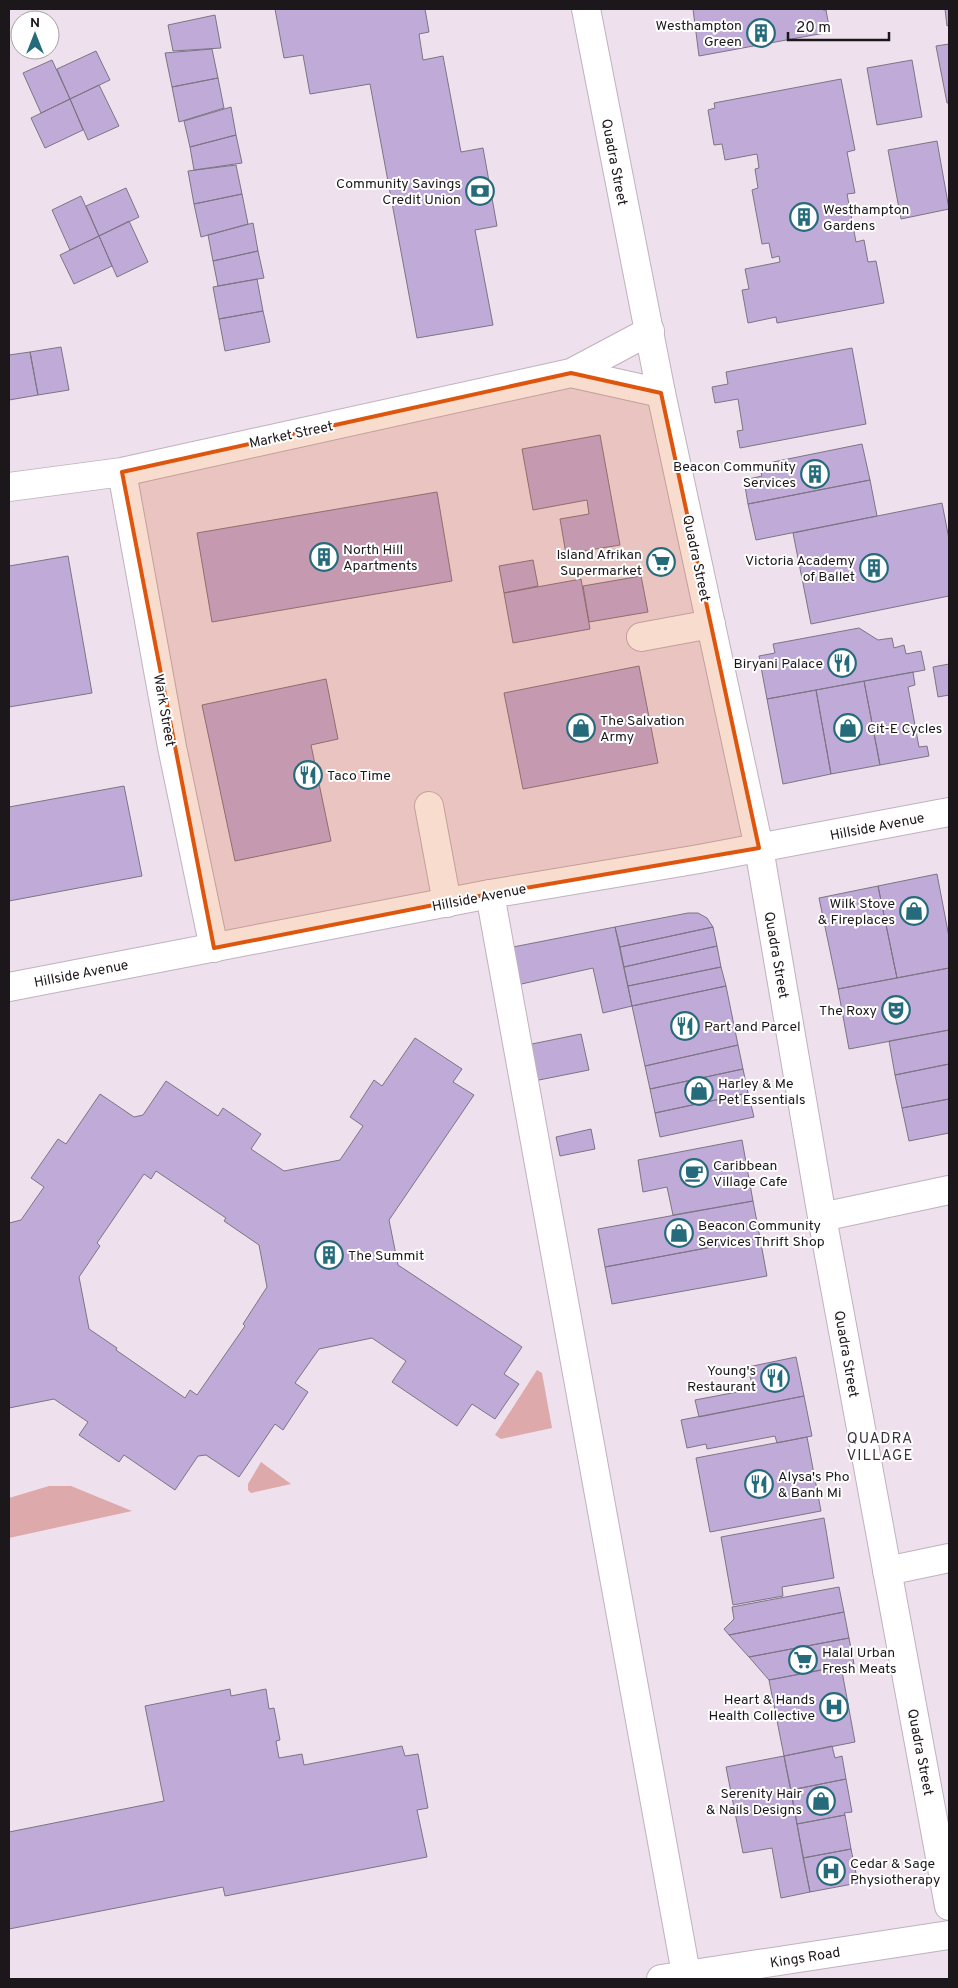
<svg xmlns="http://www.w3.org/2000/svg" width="958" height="1988" viewBox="0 0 958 1988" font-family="Overpass,sans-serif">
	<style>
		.green { fill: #dea9ab }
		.building { fill: #c0aad8; stroke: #7c7583; fill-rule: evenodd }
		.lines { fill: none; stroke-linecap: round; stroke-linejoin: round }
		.minor-casing { stroke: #bfb2be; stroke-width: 30 }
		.major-casing { stroke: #bfb2be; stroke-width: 30 }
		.minor { stroke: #fff; stroke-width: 28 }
		.major { stroke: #fff; stroke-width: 28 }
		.marked { fill: #de560d; fill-opacity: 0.2; stroke: #de560d; stroke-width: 4; stroke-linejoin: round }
		.labels { text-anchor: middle; stroke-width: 4; stroke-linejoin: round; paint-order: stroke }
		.poi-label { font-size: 14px; fill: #1c171b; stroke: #fff; text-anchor: start }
		.street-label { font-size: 14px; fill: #1c171b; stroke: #fff }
		.neighbourhood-label { font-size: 15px; letter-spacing: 1px; fill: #3c313a; stroke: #fff }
	</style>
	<rect width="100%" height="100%" fill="#eee0ed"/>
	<path class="green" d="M537,1370L542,1373L552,1428L501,1439L495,1435Z
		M261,1462L291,1484L251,1493L248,1490V1484Z
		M49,1486H71L132,1511L9,1538V1498Z"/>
	<path class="building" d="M275,9H425L429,32L419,34L423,60L443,56L461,152L483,148L497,226L475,230L493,325L417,338L370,84L310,94L303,55L284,58Z
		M693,9H822L823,10H826L830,32L699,56Z
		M945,9H949V25L947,26Z
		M215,15L221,48L173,51L168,25Z
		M949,44V103H947L936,46Z
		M212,49L218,78L172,87L165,53Z
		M96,51L110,80L70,99L57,69Z
		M52,60L70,99L41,113L23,73Z
		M912,60L922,117L877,125L867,68Z
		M218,78L224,108L179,122L172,87Z
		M841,79L855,150L847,152L855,193L847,194L856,242L864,240L868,262L876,261L884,303L777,323L776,317L748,323L742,290L749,289L745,269L780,262L779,256L772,258L769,243L762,244L752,190L758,188L755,169L759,168L757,154L725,160L722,144L714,145L708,110L715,108L714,103Z
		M99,85L119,126L88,140L70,99Z
		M70,99L83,130L45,148L31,118Z
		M231,107L236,135L190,147L184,121Z
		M236,135L242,163L194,170L190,147Z
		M937,141L949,209L901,219L888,150Z
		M236,165L242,194L194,204L188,171Z
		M126,188L139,217L99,236L86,206Z
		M242,194L248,224L201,237L194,204Z
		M81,196L99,236L70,250L52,210Z
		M129,221L148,262L117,277L99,236Z
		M253,223L258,251L213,261L208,235Z
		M99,236L112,266L74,284L60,255Z
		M258,251L264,278L218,286L213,261Z
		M257,279L263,311L219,319L213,287Z
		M263,311L270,342L225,351L219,319Z
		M61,347L69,390L38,395L30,352Z
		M852,348L866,424L740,448L737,431L743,430L738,399L715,403L712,387L728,384L726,372Z
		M30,352L38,395L9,400V355Z
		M600,435L620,545L566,554L560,519L589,514L587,500L533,510L522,449Z
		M862,444L870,480L748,504L744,480L762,476L761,473L765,472L773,462Z
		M870,480L877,516L756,540L748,504Z
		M437,492L452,581L212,622L197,533Z
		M942,503L949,539V596L811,624L793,533Z
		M68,556L92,693L9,707V566Z
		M533,560L538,586L504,593L499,566Z
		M641,576L648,612L589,622L583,586Z
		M581,579L590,629L513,643L504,593Z
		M859,628L878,640L892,638L894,648L904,645L906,654L921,651L925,670L767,699L759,656L775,653L773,644Z
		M949,664V695L938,697L933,667Z
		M639,666L658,763L523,789L504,693Z
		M913,672L915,685L908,687L919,747L927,746L929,756L880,765L864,681Z
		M326,679L338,739L311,745L331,841L235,861L202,705Z
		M864,681L880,765L831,774L816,690Z
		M816,690L831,774L783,784L767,699Z
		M124,786L142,876L9,901V807Z
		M937,874L949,937V968L897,978L878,886Z
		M878,886L897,978L838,989L819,898Z
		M688,913H698L707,918L713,927L620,947L615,927Z
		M615,927L632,1006L603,1013L593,968L517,985L508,948Z
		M713,927L717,946L624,967L620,947Z
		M717,946L721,967L628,986L624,967Z
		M721,967L726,986L632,1006L628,986Z
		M949,968V1030L849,1049L838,989Z
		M726,986L738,1045L645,1066L632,1006Z
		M949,1030V1064L895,1075L889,1041Z
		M581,1034L589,1070L534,1081L527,1045Z
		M415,1038L462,1069L453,1082L474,1095L389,1220L398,1265L522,1347L504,1374L519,1384L495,1419L472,1404L457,1426L392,1382L406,1361L372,1338L319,1349L295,1383L308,1392L283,1430L275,1424L239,1477L206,1455L198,1456L175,1490L124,1455L119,1462L79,1435L88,1422L54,1399L9,1408V1223L21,1220L44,1187L31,1178L58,1139L66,1144L100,1094L134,1117L143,1115L166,1081L218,1116L223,1108L261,1134L251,1149L284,1171L340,1160L363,1126L350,1117L374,1080L382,1086ZM156,1171L226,1218L224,1221L259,1245L267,1287L243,1324L245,1326L197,1395L190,1390L185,1398L116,1350L117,1348L89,1329L79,1277L100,1246L97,1243L144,1174L151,1179Z
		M738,1045L743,1069L650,1089L645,1066Z
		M949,1064V1099L902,1108L895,1075Z
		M743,1069L748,1093L655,1113L650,1089Z
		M748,1093L754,1117L660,1137L655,1113Z
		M949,1099V1133L909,1141L902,1108Z
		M591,1129L595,1149L560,1156L556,1137Z
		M742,1140L753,1201L673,1215L667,1187L643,1192L638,1160Z
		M753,1201L760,1238L605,1267L598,1229Z
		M760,1238L767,1276L612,1304L605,1267Z
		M796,1357L804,1396L699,1417L695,1400L753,1389L748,1367Z
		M804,1396L812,1436L777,1443L775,1436L707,1449L706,1444L687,1448L681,1420Z
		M807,1437L821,1511L710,1532L696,1458Z
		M824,1518L834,1578L782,1587L783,1596L733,1605L721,1537Z
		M839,1587L844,1612L729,1635L724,1629L734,1619L732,1607Z
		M844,1612L849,1638L749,1657L729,1635Z
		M849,1638L854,1664L769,1680L749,1657Z
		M841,1666L855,1742L784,1756L769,1680Z
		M230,1689L231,1696L266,1689L269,1709L274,1708L280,1740L276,1741L279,1758L302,1754L304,1765L402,1746L405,1756L418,1754L428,1808L417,1810L427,1857L225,1896L223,1887L9,1929V1832L164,1801L145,1706Z
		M832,1746L835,1758L842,1756L846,1779L791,1790L784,1756Z
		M784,1756L810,1892L781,1898L772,1848L743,1853L726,1767Z
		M846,1779L852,1812L844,1813L845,1815L797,1824L791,1790Z
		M845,1815L851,1849L803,1858L797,1824Z
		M851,1849L858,1883L810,1892L803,1858Z"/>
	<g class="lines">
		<defs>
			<path id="minor" d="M571,373L661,393
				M122,472L172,747L214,948
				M9,487L122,472L571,373L650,331
				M641,637L711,624
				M429,806L447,903
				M490,894L687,1979
				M822,1217L949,1190
				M887,1571L949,1558
				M661,1979L949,1935"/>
			<path id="major" d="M586,9L661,393L759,848L822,1217L949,1906
				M9,987L490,894L699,859L949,812"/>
		</defs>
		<use href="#minor" class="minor-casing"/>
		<use href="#major" class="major-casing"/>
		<use href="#minor" class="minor"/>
		<use href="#major" class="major"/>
	</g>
	<path class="marked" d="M571,373L661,393L759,848L490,894L214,948L122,472Z"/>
	<defs>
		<symbol id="building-ring" viewBox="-11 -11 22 22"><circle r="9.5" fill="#fff" stroke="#266b7b" stroke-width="1.5"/><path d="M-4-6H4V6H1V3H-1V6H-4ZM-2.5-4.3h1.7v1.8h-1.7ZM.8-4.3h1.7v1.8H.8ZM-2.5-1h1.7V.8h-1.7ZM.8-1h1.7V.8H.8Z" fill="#266b7b"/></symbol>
		<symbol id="bank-ring" viewBox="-11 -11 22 22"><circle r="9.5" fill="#fff" stroke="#266b7b" stroke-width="1.5"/><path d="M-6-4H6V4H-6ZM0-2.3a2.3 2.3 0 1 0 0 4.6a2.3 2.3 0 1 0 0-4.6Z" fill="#266b7b"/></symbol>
		<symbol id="supermarket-ring" viewBox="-11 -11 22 22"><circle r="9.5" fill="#fff" stroke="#266b7b" stroke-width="1.5"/><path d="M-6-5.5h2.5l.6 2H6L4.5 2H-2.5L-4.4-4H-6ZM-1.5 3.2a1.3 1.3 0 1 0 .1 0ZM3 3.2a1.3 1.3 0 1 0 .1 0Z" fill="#266b7b"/></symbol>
		<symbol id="restaurant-ring" viewBox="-11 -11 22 22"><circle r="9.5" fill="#fff" stroke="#266b7b" stroke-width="1.5"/><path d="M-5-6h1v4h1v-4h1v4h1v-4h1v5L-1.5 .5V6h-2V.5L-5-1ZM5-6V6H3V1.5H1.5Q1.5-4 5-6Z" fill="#266b7b"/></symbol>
		<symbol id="shop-ring" viewBox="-11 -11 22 22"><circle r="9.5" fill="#fff" stroke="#266b7b" stroke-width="1.5"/><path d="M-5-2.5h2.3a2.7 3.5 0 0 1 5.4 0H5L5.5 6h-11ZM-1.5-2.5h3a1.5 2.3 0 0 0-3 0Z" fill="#266b7b"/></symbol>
		<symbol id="theatre-ring" viewBox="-11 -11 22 22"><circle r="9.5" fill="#fff" stroke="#266b7b" stroke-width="1.5"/><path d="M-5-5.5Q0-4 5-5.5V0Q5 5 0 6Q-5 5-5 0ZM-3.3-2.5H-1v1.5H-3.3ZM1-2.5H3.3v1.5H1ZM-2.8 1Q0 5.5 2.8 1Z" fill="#266b7b"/></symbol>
		<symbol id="cafe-ring" viewBox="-11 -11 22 22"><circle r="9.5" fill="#fff" stroke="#266b7b" stroke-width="1.5"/><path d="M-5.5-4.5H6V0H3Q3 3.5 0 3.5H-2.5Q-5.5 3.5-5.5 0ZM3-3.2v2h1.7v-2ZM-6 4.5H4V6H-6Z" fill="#266b7b"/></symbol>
		<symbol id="hospital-ring" viewBox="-11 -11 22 22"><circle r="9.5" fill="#fff" stroke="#266b7b" stroke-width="1.5"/><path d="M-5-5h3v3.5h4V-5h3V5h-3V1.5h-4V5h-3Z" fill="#266b7b"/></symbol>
	</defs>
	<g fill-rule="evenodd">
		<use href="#building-ring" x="745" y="17" width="32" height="32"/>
		<use href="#bank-ring" x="464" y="175" width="32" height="32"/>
		<use href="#building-ring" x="788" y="201" width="32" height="32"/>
		<use href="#building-ring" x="799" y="458" width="32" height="32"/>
		<use href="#building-ring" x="308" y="541" width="32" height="32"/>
		<use href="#supermarket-ring" x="645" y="546" width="32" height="32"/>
		<use href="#building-ring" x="858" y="552" width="32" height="32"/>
		<use href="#restaurant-ring" x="826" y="647" width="32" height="32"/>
		<use href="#shop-ring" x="565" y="712" width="32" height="32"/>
		<use href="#shop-ring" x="832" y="712" width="32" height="32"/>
		<use href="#restaurant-ring" x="292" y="759" width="32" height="32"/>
		<use href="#shop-ring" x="898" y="895" width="32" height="32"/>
		<use href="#theatre-ring" x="880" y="994" width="32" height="32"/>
		<use href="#restaurant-ring" x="669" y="1010" width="32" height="32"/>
		<use href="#shop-ring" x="683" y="1075" width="32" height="32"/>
		<use href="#cafe-ring" x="678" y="1157" width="32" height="32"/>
		<use href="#shop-ring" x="663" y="1217" width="32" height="32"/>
		<use href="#building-ring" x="313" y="1239" width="32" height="32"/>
		<use href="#restaurant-ring" x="759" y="1362" width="32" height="32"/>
		<use href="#restaurant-ring" x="743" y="1468" width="32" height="32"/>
		<use href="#supermarket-ring" x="787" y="1644" width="32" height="32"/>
		<use href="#hospital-ring" x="818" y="1691" width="32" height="32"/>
		<use href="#shop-ring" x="805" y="1785" width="32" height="32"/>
		<use href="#hospital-ring" x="815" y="1855" width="32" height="32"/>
	</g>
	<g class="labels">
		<g class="poi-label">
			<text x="742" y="30" text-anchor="end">Westhampton<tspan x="742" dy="16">Green</tspan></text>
			<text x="461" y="188" text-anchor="end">Community Savings<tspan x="461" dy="16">Credit Union</tspan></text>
			<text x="823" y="214">Westhampton<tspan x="823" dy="16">Gardens</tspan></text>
			<text x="796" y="471" text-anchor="end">Beacon Community<tspan x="796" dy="16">Services</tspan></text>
			<text x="343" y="554">North Hill<tspan x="343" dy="16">Apartments</tspan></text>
			<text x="642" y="559" text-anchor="end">Island Afrikan<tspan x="642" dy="16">Supermarket</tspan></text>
			<text x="855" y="565" text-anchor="end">Victoria Academy<tspan x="855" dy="16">of Ballet</tspan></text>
			<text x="823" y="668" text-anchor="end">Biryani Palace</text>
			<text x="600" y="725">The Salvation<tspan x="600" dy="16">Army</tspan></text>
			<text x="867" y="733">Cit-E Cycles</text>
			<text x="327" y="780">Taco Time</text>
			<text x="895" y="908" text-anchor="end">Wilk Stove<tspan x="895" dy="16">&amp; Fireplaces</tspan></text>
			<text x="877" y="1015" text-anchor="end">The Roxy</text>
			<text x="704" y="1031">Part and Parcel</text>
			<text x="718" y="1088">Harley &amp; Me<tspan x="718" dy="16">Pet Essentials</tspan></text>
			<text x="713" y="1170">Caribbean<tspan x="713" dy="16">Village Cafe</tspan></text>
			<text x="698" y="1230">Beacon Community<tspan x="698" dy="16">Services Thrift Shop</tspan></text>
			<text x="348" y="1260">The Summit</text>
			<text x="756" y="1375" text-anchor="end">Young's<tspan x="756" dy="16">Restaurant</tspan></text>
			<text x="778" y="1481">Alysa's Pho<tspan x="778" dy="16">&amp; Banh Mi</tspan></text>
			<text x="822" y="1657">Halal Urban<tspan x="822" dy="16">Fresh Meats</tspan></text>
			<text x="815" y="1704" text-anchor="end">Heart &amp; Hands<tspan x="815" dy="16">Health Collective</tspan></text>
			<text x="802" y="1798" text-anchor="end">Serenity Hair<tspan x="802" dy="16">&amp; Nails Designs</tspan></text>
			<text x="850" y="1868">Cedar &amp; Sage<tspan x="850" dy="16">Physiotherapy</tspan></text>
		</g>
		<g class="street-label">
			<text transform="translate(615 162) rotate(79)" y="5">Quadra Street</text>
			<text transform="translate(291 434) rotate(-12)" y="5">Market Street</text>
			<text transform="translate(697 558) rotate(78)" y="5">Quadra Street</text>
			<text transform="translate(165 710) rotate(80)" y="5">Wark Street</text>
			<text transform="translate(877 826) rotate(-11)" y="5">Hillside Avenue</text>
			<text transform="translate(479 897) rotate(-11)" y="5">Hillside Avenue</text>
			<text transform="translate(777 955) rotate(80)" y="5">Quadra Street</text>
			<text transform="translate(81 973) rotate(-11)" y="5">Hillside Avenue</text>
			<text transform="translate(847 1354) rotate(80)" y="5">Quadra Street</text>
			<text transform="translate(921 1752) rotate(79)" y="5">Quadra Street</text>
			<text transform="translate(805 1957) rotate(-9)" y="5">Kings Road</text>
		</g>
		<g class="neighbourhood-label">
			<text x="880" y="1443">QUADRA<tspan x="880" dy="17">VILLAGE</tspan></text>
		</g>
	</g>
	<rect width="958" height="1988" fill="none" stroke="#1c171b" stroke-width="20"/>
	<g transform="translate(35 35)"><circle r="24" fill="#ffffff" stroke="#a4a2a4"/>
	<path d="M0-4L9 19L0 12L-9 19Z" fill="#266b7b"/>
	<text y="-8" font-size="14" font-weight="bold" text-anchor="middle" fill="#1c171b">N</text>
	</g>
	<path d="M788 32v8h101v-8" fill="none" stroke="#1c171b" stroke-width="2.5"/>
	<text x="796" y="32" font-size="15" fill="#1c171b" stroke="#ffffff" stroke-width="4" paint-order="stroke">20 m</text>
</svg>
